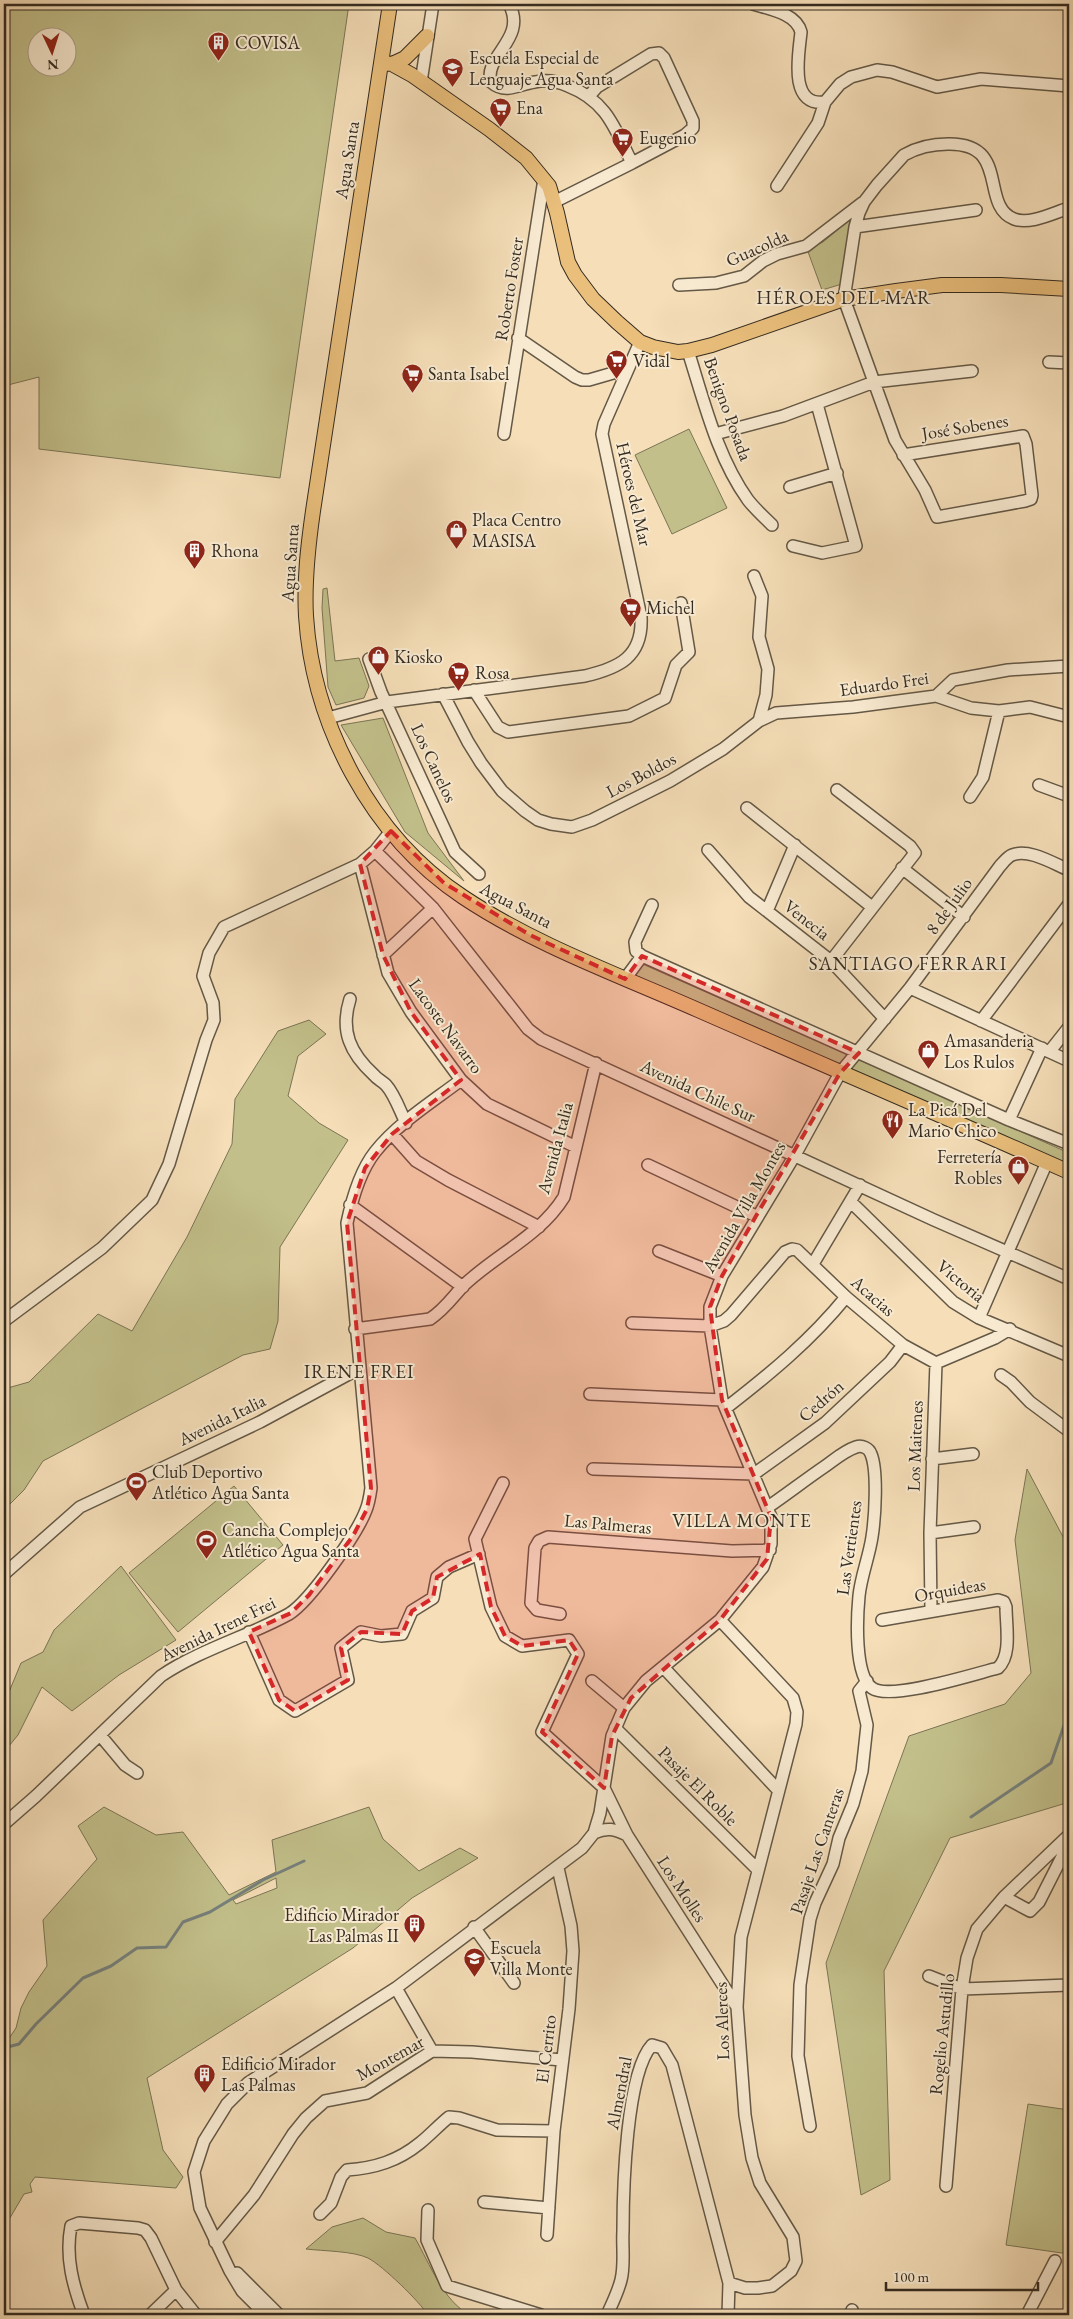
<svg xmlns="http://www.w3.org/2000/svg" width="1073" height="2319" viewBox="0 0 1073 2319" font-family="'EB Garamond',serif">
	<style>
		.green { fill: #c2bf8a; stroke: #7b7555; fill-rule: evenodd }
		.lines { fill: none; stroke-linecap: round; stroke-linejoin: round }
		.stream { stroke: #76807c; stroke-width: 3 }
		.minor-casing { stroke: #645846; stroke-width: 14 }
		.major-casing { stroke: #342b20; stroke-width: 16 }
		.minor { stroke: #f8ead1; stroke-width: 11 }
		.major { stroke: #eabf7c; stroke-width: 14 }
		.marked { fill: #d62828; fill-opacity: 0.2; stroke: #d62828; stroke-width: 4; stroke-dasharray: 10 6; stroke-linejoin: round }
		.labels { text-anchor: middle; stroke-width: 4; stroke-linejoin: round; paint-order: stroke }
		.poi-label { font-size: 18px; fill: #342b20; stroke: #f8ead1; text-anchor: start }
		.street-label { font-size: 18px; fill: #342b20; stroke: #f8ead1 }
		.neighbourhood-label { font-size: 19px; letter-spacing: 1px; fill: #342b20; stroke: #f8ead1 }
	</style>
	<rect width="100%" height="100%" fill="#f5deb8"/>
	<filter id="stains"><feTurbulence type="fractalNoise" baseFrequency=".004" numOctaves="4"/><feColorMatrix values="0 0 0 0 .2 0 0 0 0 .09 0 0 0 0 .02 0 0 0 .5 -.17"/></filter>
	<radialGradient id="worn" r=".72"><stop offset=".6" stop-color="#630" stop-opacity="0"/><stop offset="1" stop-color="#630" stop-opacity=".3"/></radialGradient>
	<path class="green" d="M4,4H349L280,478L39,449V377L4,386ZM38,38H68V68H38Z
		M854,216L848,234L842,284L822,290L807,249L823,242Z
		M689,429L727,508L672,534L635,455Z
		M327,588L335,661L359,658L369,686L364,698L336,705L328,687L322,608L323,589Z
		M383,718L428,833L464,881L405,832L341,725Z
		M638,962L1069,1153V1171L621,978Z
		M309,1020L326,1034L298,1056L288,1096L319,1123L348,1140L280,1247L278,1321L270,1349L243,1355L43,1461L24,1490L4,1510V1389L29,1382L98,1314L132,1331L187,1237L232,1144L235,1099L278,1031Z
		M1027,1469L1069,1548V1787L1063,1804L950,1838L884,1971L890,2180L861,2195L826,1963L909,1736L1005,1704L1031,1673L1015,1540Z
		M234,1486L283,1545L178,1632L129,1573Z
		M121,1566L176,1640L119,1675L72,1711L42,1687L18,1735L4,1752V1704L21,1663L43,1652L54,1630Z
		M104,1807L156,1835L183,1832L229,1895L276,1872L272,1840L369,1807L383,1839L419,1871L460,1848L478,1858L412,1898L353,1948L147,2078L163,2150L183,2177L176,2188L35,2177L30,2184L32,2192L24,2194L4,2228V2046L16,2028L21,2008L29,1992L47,1966L43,1920L97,1859L78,1826ZM276,1878L277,1888L236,1904L233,1900Z
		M1028,2104L1069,2110V2254L1006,2245Z
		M363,2218L386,2232L415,2238C430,2264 443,2301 470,2315H428C419,2301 383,2266 368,2258C353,2251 323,2251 306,2249L332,2227Z"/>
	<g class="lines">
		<path class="stream" d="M971,1817L1051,1763L1069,1711
			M4,2048L19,2044L36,2024L83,1978L111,1966L137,1948L166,1947L183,1922L210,1912L263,1880L304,1861"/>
		<defs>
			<path id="minor" d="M509,4C528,39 483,56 491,82C506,95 519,84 535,82C547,79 557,81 568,86C607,101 615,129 632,163
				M753,4C769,9 796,13 801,32C799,53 788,107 825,102L840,84L851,77L877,70L892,72L937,87L981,79L1069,86
				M421,82L433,4
				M777,186L818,123L825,102
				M554,202L632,163L685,135L693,128V121L664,58L659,53L651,54L597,87L589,96
				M855,227L976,210
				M679,285L716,283L744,276L763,261L777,254L806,246L862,203
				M518,338L575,377L582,380H589L627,369
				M688,351C704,401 717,457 748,500C755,509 764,517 772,525
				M1049,362L1069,363
				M504,434L544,179
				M715,434L783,416L874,382L972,371
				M903,455L1023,436L1026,444L1032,495L1031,499L1025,501L937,517L925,490L895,440L844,299L855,227L859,213L864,202L877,185L904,155C918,147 932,144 948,144C1011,143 979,205 1014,219C1030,225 1053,213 1069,208
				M790,487L837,473
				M793,546L822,553L856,546L817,404
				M369,659L381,692L455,852L479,874
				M474,690L498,727L508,732L629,716L665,698L676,665L689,652L681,603
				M443,694L468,742L481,763L502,791L525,811L538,820L551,824L572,827L592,820L670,781L723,749L759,721L766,695L768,669L759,637L762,596L754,576
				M936,696L971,708L999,711L1030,707L1069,717
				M328,718L387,702L585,676C619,668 643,657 641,617L602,434L604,424L640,342
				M759,721L776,713L853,707L936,696L953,680L1008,670L1069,666
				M1039,785L1069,796
				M970,797L983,777L999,711
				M747,808L872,907
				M708,850L749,897L831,961L885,1019
				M375,851L433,908L528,1029L541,1039L934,1220L1069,1279
				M360,864L388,973L411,1012L461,1080L487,1104L576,1147
				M902,868L964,917
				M652,905L635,942L636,951L642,956L1009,1120L1069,1144
				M767,911L795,845
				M383,955L433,908
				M831,961L915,853L910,846L837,790
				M625,979L642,956
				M910,988L1069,1061
				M350,999C340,1031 350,1053 374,1075C377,1079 382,1081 386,1085C395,1095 400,1111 406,1123
				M981,1021L1069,904
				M1050,1051L1069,1027
				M1009,1120L1042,1048
				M392,1134L416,1161L448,1180L539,1227
				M648,1165L756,1216
				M852,1203L953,1302L979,1318L1069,1356
				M350,1205L463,1287
				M659,1251L722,1276
				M813,1264L860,1185
				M979,1318L1047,1162
				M4,1321L102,1248L152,1200L169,1164L206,1040L214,1020L213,1003L203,976L209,953L224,927L360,864L375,851L391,831
				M632,1323L710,1326L724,1321L731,1315L785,1252L792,1249L797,1250L846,1297L903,1345L936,1363
				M355,1329L430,1319C444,1310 452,1298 463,1286C495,1255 540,1236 564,1197L596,1063
				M936,1363L995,1338L1010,1329
				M1001,1375L1011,1382L1030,1402L1069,1431
				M590,1394L722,1400
				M726,1408C770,1374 811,1340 846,1297
				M932,1459L973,1454
				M593,1469L754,1474L825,1423L890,1362L903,1345
				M503,1483L475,1539L491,1607L505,1636L522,1646L569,1640L578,1654L542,1732L604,1788L627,1835L737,2007
				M768,1507C787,1494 805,1480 824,1467C834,1460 844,1451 856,1447C862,1445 869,1448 871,1454C878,1471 875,1518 872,1537C869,1557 861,1576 859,1596C857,1617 854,1675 872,1688C890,1701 974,1674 998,1668C1012,1655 1006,1626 1006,1607L1004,1602L998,1600L882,1620
				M930,1533L974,1527
				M4,1574L80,1507L260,1422L360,1368
				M931,1611L930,1533L936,1363
				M560,1614L537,1610L531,1603L535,1548L539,1541L548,1537L732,1551L770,1550
				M720,1620L793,1698L797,1712L796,1724L741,1937L737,2007L745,2115L752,2158L760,2183L793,2237L796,2261L791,2271L772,2286L758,2288H745L729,2283
				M249,1632L279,1700L295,1711L348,1680L341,1648L361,1632L381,1636L402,1634L412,1611L433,1598L437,1577L449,1567L479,1554
				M664,1668L777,1789
				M592,1681L624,1708
				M615,1728L757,1869
				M100,1735L125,1765L137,1773
				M4,1824L36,1796L161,1676C201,1649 247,1637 289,1614C310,1601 357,1534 366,1510C369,1503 370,1495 371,1488L347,1223C352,1199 360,1171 375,1152C398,1123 432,1102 461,1080
				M594,1833C607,1827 615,1829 627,1835
				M1004,1897L1030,1911L1039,1902L1069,1843
				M474,1927L514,1983
				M929,1976L962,1989L1069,1985
				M396,1988L432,2051
				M810,2126L798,2056L800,1985L810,1919L815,1903L833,1864L839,1838L853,1804L862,1771L867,1725L859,1691L867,1681
				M946,2186L962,1989L967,1958L977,1929L1004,1897L1069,1835
				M484,2202L549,2208
				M428,2210L427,2240L447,2286L541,2315
				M320,2214L331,2203L341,2177L347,2170C375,2168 398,2161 420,2143C430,2135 439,2125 449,2117L459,2118L497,2130L554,2131
				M547,2235L554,2131L569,2009L573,1951L571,1926L558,1868
				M215,2242L254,2195L293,2134L306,2118L325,2101L367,2093L432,2051L472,2052L562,2060
				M237,2273L279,2315
				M176,2290L196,2315
				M84,2315C73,2286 65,2257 71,2226L79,2223L138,2228L145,2230L151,2238L176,2290L150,2315
				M266,2315L242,2291L230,2271L200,2208L194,2172L204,2141L227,2104L248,2083L396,1988L582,1848L594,1833L600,1813L612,1736L624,1708L646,1681L720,1620L763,1567L771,1544V1517L722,1400L710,1326V1307L722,1276L795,1155L840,1073L910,988L1000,866C1003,863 1007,857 1012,855C1029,848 1054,864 1069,870
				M607,2315C612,2304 618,2292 621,2280C625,2265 622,2246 623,2231C623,2190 626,2073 652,2045L662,2048L672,2065L729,2283L728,2315
				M851,2315L852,2310
				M1027,2315L1055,2261"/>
			<path id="major" d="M390,4L313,511C308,546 304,580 306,616C313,725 371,836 463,897C535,945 619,975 698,1010C821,1064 946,1117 1069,1172
				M382,63L392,64L412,75L489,129L526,158L549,186L557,213L568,262L575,275L593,299L617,322L640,342L653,347L678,352L688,351L712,345L844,299L896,291L942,285H1001L1069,289
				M392,64L405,58L427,36"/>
		</defs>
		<use href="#minor" class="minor-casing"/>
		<use href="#major" class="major-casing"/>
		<use href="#minor" class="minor"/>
		<use href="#major" class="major"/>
	</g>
	<path class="marked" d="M391,831L444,883L530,935L625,979L642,956L859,1053L840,1073L756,1216L722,1276L710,1307L722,1400L771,1517L767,1559L720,1620L631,1698L612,1736L604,1788L542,1732L578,1654L569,1640L522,1646L505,1636L491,1607L480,1554L437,1577L433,1598L412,1611L402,1634L361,1632L341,1648L348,1680L295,1711L279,1700L249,1632L291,1613L309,1595L353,1536L367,1509L371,1488L347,1223L365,1168L392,1134L461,1080L411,1012L383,955L360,864Z"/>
	<defs>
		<symbol id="building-pin" viewBox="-11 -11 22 30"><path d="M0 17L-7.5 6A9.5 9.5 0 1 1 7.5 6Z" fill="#8f2418" stroke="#f8ead1"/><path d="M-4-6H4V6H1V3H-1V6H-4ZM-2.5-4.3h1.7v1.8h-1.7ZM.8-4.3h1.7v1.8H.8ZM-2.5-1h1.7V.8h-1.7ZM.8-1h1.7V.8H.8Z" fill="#fff"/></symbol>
		<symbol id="school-pin" viewBox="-11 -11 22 30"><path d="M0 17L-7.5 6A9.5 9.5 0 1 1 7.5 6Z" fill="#8f2418" stroke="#f8ead1"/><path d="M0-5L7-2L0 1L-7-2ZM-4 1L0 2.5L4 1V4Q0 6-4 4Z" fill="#fff"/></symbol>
		<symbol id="supermarket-pin" viewBox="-11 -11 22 30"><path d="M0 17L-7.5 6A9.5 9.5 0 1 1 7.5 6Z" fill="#8f2418" stroke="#f8ead1"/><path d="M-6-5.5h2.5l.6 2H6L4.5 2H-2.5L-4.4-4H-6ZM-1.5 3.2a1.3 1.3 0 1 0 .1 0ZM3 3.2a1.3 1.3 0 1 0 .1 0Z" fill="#fff"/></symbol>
		<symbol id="shop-pin" viewBox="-11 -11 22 30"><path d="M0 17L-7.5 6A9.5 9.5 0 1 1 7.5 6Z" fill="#8f2418" stroke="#f8ead1"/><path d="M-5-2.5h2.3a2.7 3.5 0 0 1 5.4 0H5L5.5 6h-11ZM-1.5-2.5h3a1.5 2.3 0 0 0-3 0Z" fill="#fff"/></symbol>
		<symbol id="restaurant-pin" viewBox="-11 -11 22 30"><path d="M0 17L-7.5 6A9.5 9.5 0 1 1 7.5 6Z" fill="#8f2418" stroke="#f8ead1"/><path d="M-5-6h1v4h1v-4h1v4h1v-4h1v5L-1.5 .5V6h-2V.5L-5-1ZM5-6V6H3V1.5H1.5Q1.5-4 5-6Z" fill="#fff"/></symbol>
		<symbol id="stadium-pin" viewBox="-11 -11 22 30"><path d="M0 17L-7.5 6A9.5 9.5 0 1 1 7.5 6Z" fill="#8f2418" stroke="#f8ead1"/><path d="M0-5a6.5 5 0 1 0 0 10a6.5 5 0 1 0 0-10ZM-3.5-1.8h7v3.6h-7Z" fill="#fff"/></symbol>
	</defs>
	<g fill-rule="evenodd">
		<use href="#building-pin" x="206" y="30" width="25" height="34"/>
		<use href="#school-pin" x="440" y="56" width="25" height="34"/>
		<use href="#supermarket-pin" x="488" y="96" width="25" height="34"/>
		<use href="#supermarket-pin" x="610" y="126" width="25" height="34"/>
		<use href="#supermarket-pin" x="604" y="348" width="25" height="34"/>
		<use href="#supermarket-pin" x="400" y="362" width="25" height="34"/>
		<use href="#shop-pin" x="444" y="518" width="25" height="34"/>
		<use href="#building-pin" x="182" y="538" width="25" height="34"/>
		<use href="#supermarket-pin" x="618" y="596" width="25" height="34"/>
		<use href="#shop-pin" x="366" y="644" width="25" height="34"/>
		<use href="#supermarket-pin" x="446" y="660" width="25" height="34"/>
		<use href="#shop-pin" x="916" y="1038" width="25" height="34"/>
		<use href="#restaurant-pin" x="880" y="1108" width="25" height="34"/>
		<use href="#shop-pin" x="1006" y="1154" width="25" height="34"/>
		<use href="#stadium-pin" x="124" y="1470" width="25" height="34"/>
		<use href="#stadium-pin" x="194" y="1528" width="25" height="34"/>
		<use href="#building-pin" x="402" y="1912" width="25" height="34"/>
		<use href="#school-pin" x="462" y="1946" width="25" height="34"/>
		<use href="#building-pin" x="192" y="2062" width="25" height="34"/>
	</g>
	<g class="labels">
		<g class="poi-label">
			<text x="235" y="49">COVISA</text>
			<text x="469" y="64">Escuela Especial de<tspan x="469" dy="21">Lenguaje Agua Santa</tspan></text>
			<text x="516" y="114">Ena</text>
			<text x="639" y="144">Eugenio</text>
			<text x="633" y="367">Vidal</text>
			<text x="428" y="380">Santa Isabel</text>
			<text x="472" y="526">Placa Centro<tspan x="472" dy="21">MASISA</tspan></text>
			<text x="211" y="557">Rhona</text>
			<text x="646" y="614">Michel</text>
			<text x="394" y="663">Kiosko</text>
			<text x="475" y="679">Rosa</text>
			<text x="944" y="1047">Amasanderia<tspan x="944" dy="21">Los Rulos</tspan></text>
			<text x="908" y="1116">La Picá Del<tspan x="908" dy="21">Mario Chico</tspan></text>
			<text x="1002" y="1163" text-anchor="end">Ferretería<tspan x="1002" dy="21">Robles</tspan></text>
			<text x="152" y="1478">Club Deportivo<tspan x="152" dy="21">Atlético Agua Santa</tspan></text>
			<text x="222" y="1536">Cancha Complejo<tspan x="222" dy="21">Atlético Agua Santa</tspan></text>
			<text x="399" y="1921" text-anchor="end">Edificio Mirador<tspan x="399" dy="21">Las Palmas II</tspan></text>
			<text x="490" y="1954">Escuela<tspan x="490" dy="21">Villa Monte</tspan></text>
			<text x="221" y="2070">Edificio Mirador<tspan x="221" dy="21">Las Palmas</tspan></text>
		</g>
		<g class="street-label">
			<text transform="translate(347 160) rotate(-81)" y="6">Agua Santa</text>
			<text transform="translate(757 248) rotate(-24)" y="6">Guacolda</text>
			<text transform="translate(509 289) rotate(-81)" y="6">Roberto Foster</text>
			<text transform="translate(728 409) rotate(70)" y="6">Benigno Posada</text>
			<text transform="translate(965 427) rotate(-9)" y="6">José Sobenes</text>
			<text transform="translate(634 494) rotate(77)" y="6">Héroes del Mar</text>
			<text transform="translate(290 563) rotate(-86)" y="6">Agua Santa</text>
			<text transform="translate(884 684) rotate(-8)" y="6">Eduardo Frei</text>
			<text transform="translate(434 763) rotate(65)" y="6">Los Canelos</text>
			<text transform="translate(641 775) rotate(-28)" y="6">Los Boldos</text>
			<text transform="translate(516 905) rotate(28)" y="6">Agua Santa</text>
			<text transform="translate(949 906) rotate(-54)" y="6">8 de Julio</text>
			<text transform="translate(807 920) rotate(38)" y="6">Venecia</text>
			<text transform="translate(446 1026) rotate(54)" y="6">Lacoste Navarro</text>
			<text transform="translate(698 1091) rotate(25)" y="6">Avenida Chile Sur</text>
			<text transform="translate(555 1148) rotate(-75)" y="6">Avenida Italia</text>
			<text transform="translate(744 1207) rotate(-60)" y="6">Avenida Villa Montes</text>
			<text transform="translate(961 1281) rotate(39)" y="6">Victoria</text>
			<text transform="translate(873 1296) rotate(41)" y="6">Acacias</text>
			<text transform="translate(821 1401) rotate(-41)" y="6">Cedrón</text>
			<text transform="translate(222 1420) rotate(-26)" y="6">Avenida Italia</text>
			<text transform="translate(915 1446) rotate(-88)" y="6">Los Maitenes</text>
			<text transform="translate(608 1524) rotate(5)" y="6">Las Palmeras</text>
			<text transform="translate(849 1548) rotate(-82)" y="6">Las Vertientes</text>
			<text transform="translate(950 1590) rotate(-10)" y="6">Orquideas</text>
			<text transform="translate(218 1629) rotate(-26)" y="6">Avenida Irene Frei</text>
			<text transform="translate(698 1786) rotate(45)" y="6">Pasaje El Roble</text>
			<text transform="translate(817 1851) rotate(-71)" y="6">Pasaje Las Canteras</text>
			<text transform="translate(682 1889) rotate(57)" y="6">Los Molles</text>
			<text transform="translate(722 2021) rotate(-92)" y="6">Los Alerces</text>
			<text transform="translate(942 2034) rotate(-84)" y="6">Rogelio Astudillo</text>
			<text transform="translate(546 2049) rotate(-83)" y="6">El Cerrito</text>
			<text transform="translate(390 2058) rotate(-29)" y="6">Montemar</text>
			<text transform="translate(619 2093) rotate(-79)" y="6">Almendral</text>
		</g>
		<g class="neighbourhood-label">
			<text x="844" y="304">HÉROES DEL MAR</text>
			<text x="908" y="970">SANTIAGO FERRARI</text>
			<text x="359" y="1378">IRENE FREI</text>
			<text x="742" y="1527">VILLA MONTE</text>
		</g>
	</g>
	<rect width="1073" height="2319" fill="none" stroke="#f5deb8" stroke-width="20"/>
	<rect x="5" y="5" width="1063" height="2309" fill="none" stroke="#342b20" stroke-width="2.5"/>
	<rect x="10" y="10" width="1053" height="2299" fill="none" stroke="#342b20"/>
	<g transform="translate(52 52) rotate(176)"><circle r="24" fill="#f8ead1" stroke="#aa9e8a"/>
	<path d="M0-4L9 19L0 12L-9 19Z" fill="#8f2418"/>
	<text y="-8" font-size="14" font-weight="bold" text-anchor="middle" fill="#342b20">N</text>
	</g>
	<path d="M886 2282v8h152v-8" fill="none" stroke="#342b20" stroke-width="2.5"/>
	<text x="893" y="2282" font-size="15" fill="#342b20" stroke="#f8ead1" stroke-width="4" paint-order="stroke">100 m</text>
	<rect width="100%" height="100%" filter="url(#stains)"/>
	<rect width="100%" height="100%" fill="url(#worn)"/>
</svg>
